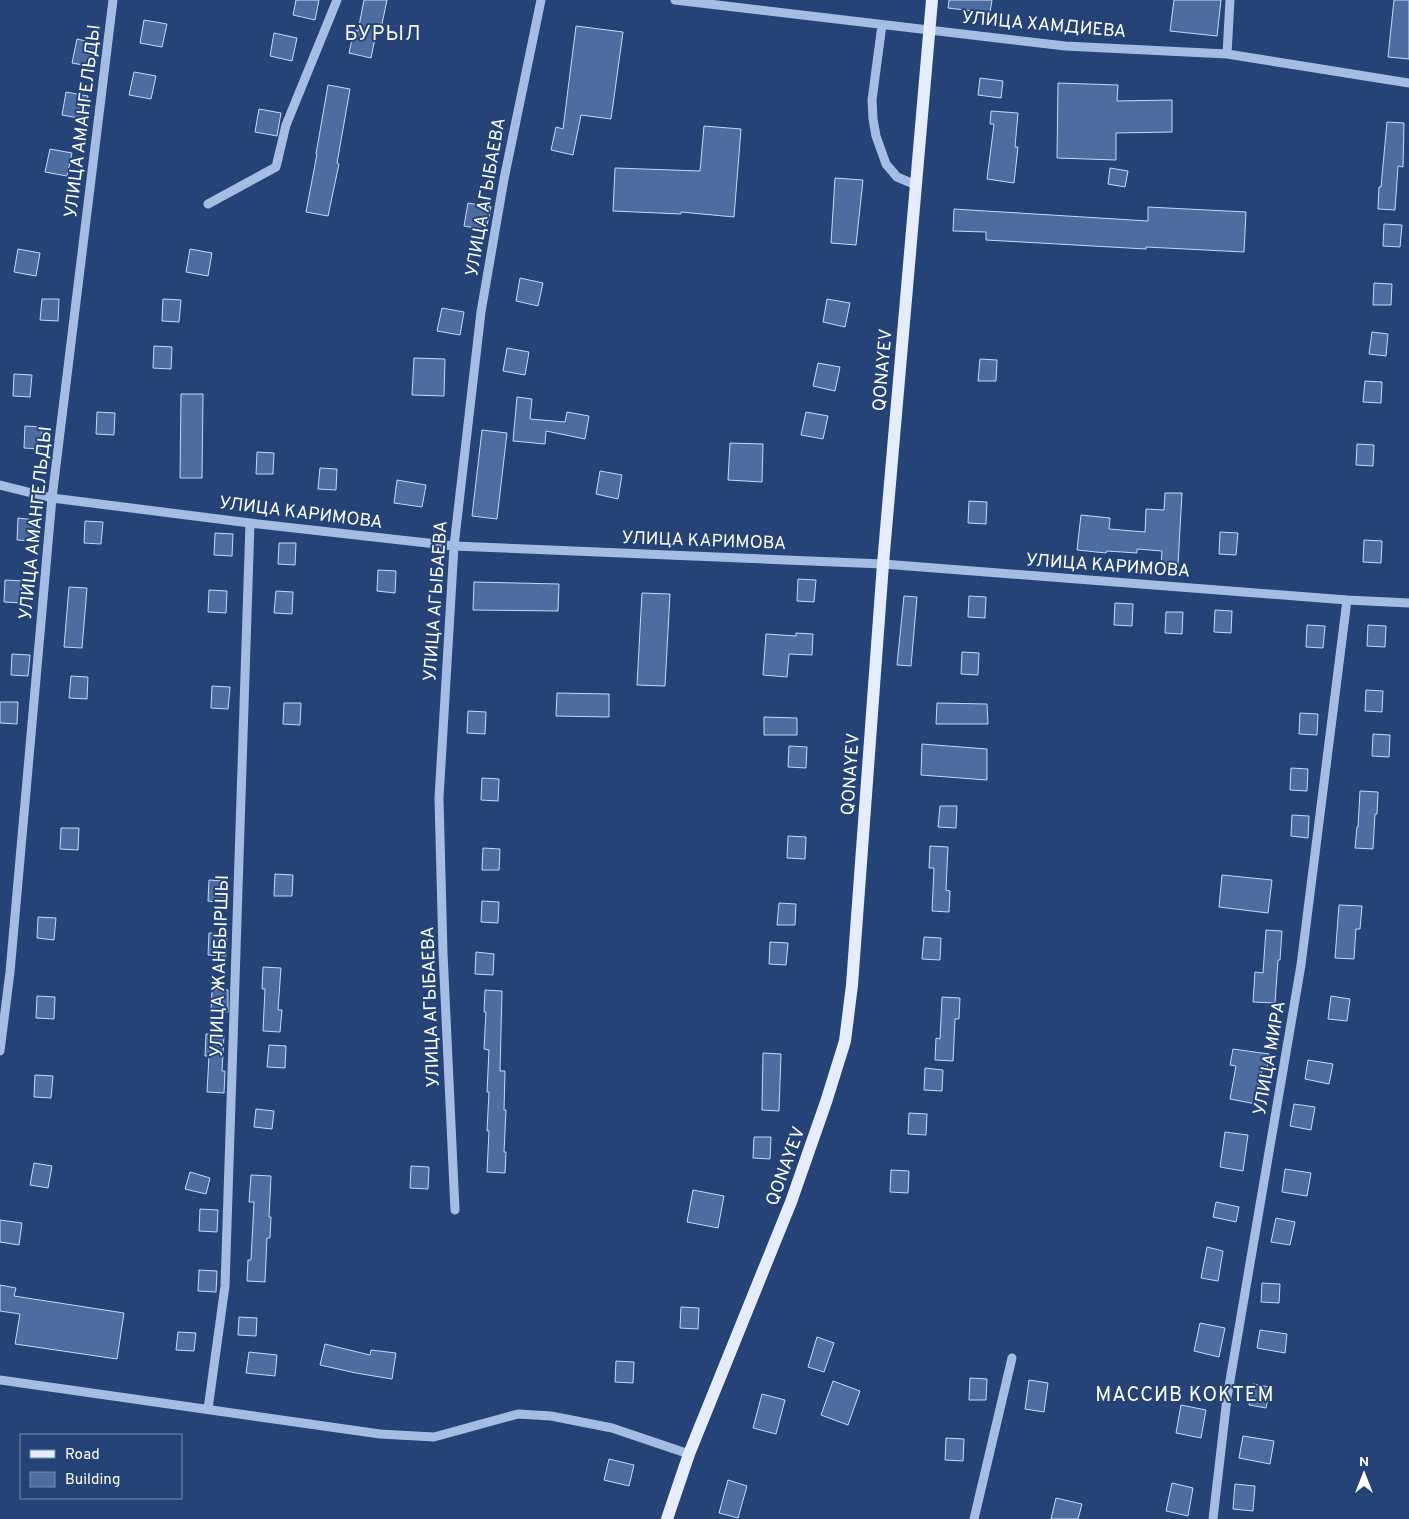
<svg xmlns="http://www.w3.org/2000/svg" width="1409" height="1519" viewBox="0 0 1409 1519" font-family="Overpass,sans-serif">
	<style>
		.building { fill: #4d6da1; stroke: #c8d9f3 }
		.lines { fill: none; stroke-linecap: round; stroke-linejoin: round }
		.minor { stroke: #a6bde3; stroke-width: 9 }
		.major { stroke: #e5ecfc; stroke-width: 12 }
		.labels { text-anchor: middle; stroke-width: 4; stroke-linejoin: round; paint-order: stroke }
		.street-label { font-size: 18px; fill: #fff; stroke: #254377 }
		.quarter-label { font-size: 20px; letter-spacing: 1px; fill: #fff; stroke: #254377 }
	</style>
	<rect width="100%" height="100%" fill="#254377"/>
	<path class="building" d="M296,0H319L315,20L293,15Z
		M364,0H387L382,24L378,23L371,58L349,53L354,30L358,31Z
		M949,0H992L990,13L948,8Z
		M1174,0H1221L1217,36L1170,31Z
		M1394,0H1409V59L1388,57Z
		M144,20L167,24L162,47L140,43Z
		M576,26L623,32L611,119L581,115L573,155L551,150L556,127L563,129Z
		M274,33L297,38L292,61L270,56Z
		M77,39L99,44L94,67L72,63Z
		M134,72L156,76L151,99L129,95Z
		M980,78L1003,81L1001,98L978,95Z
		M1058,83L1118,85L1117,101L1172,100V132L1116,133V160L1057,158Z
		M328,85L350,89L342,135L337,163L339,164L328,216L306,212L317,154H316Z
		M66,92L88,96L84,119L62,115Z
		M259,109L281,113L277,136L255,132Z
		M991,111L1018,113L1015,147H1018L1014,183L987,179L994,124H990Z
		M1387,122L1404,123L1403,167L1398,166L1395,210L1378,209L1379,187H1381Z
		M704,126L741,129L734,217L681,212V214L613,211L615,168L700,171Z
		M50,149L72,153L67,176L45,172Z
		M1110,168L1128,171L1125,187L1108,184Z
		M835,178L863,180L856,245L831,243Z
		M468,203L491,207L486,230L464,226Z
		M1148,207L1246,212L1244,252L1146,247V249L986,240V232L953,231L954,209L1148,221Z
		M1384,224L1402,225L1400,247L1383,246Z
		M18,249L40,253L36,276L14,272Z
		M190,249L212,253L208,276L186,272Z
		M520,278L543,283L538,306L516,301Z
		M1374,283L1392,284L1391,305H1373Z
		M42,299H59L58,321L40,320Z
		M163,299L181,300L179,322L162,321Z
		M827,299L850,303L845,327L823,322Z
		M442,308L464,312L460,335L437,331Z
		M1372,332L1388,334L1386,356L1369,354Z
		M154,346L172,347L171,369L153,368Z
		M507,348L529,352L525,375L503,371Z
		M414,358L445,359L444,396L412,395Z
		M980,359L997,360L996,381H978Z
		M818,363L840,367L835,391L813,386Z
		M14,374L32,375L30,397L13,396Z
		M1365,381L1382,382L1381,403L1363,402Z
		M181,394H203L202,478H180Z
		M517,397L532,399L530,419L565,422L567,412L589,416L585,439L546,431L545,444L513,441Z
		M97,412L115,413L114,435L96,434Z
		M806,412L828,416L823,439L801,435Z
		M25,426L42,427L41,449L24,448Z
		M482,430L507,433L497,519L472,516Z
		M730,443L763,444L762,482L728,480Z
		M1357,444L1374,445L1373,466L1356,465Z
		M257,452L274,453L273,474H256Z
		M320,468L337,469L336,490L318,489Z
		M600,471L622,475L618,499L596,494Z
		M397,480L426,485L422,507L394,503Z
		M1165,493H1182L1178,565L1161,564L1162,551L1137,549V553L1107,551L1106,553L1077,550L1081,515L1110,518L1109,529L1145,532L1146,509L1164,510Z
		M969,501L987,502L986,524L968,523Z
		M18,518L36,520L34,541L17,540Z
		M85,521L103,522L101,544L84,543Z
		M1220,532L1238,533L1236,555L1219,554Z
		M215,533L233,534L232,556L214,555Z
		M1364,540L1382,541L1381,563L1363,562Z
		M279,543H296L295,565L278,564Z
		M378,570L396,571L395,593L377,591Z
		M798,579L816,580L814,602L797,601Z
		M5,580L22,581L21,603L4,602Z
		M474,582L559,584L558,611L473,610Z
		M69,587L87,588L82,648L64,647Z
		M209,590L227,591L226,613L208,612Z
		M276,591L293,592L292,614L274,613Z
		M642,593L670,594L665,686L637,685Z
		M904,596L917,597L911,666L897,665Z
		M969,596L986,597L985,618L968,617Z
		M1115,603L1133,604L1132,626L1114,625Z
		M1215,610L1232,611L1231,633L1214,632Z
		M1166,612H1183L1182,634L1165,633Z
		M1307,625L1325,626L1323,648L1306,647Z
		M1368,625L1386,626L1385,647L1367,646Z
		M796,633L813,634L812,655L789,654L787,677L763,675L766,634L796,636Z
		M962,652L979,653L978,675L961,674Z
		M12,654L30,655L28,676L11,675Z
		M71,676L88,677L87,699L69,698Z
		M212,686L230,687L228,709L211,708Z
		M1366,690L1383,691L1382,712L1365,711Z
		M557,693L609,694V717L556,716Z
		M0,702H18L17,724L0,723Z
		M284,703H301L300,725L283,724Z
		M937,703L987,704L988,724H936Z
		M468,711L486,712L485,734L467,733Z
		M1300,713L1318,714L1317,735L1299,734Z
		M764,717L797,718V735H764Z
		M1373,734L1390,735L1389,757L1372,756Z
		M922,744L987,749V780L921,775Z
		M789,746L807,747L806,768L788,767Z
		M1291,768L1308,769L1307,791L1290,790Z
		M482,778L499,779L498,801L481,800Z
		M1360,791L1378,792L1377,814H1375L1373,849L1355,848L1357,827H1358Z
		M940,806H957L956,828L938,827Z
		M1292,815L1309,816L1308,838L1291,836Z
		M61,828H79L78,850L60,849Z
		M788,836L806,837L805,859L787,858Z
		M930,846L948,847L946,890L950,891L949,912L932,911L934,868H929Z
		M483,848L500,849L499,870H482Z
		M275,874L293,875L292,896H274Z
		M1222,875L1272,880L1268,913L1219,907Z
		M209,880L226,881L225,903L208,901Z
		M482,901L499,902L498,923L481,922Z
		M779,903L796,904L795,925H777Z
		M1339,905L1362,906L1360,929H1356L1354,959L1335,958Z
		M38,917L56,918L54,940L37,938Z
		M1266,930L1282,931L1280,960H1278L1275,1003L1253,1002L1255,972L1263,973Z
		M209,933L227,934L226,956L208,955Z
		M924,937L941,938L940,960L922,959Z
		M770,942L788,943L786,965L769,964Z
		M476,952L494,954L493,975L475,974Z
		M263,967L281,968L278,1010H282L280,1032L263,1031L265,989H262Z
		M212,989L228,990V1012L211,1011Z
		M485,990L502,991L500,1071H505L504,1110H506L504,1152H506L505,1173L487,1172L489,1131H487L489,1092H487L489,1050L484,1049L486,1012H484Z
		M37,996L55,997L54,1019L36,1018Z
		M1331,996L1350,999L1347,1021L1328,1019Z
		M942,997L960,998L959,1019H955L953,1061L935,1060L936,1038L940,1039Z
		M206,1034L224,1035L222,1071H225L224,1093L207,1092L209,1056H205Z
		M269,1045L286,1046L285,1068L267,1067Z
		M1233,1049L1269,1054L1267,1071L1262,1070L1256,1104L1230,1099L1236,1066L1230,1065Z
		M763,1053L781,1054L779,1111L762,1110Z
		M1308,1060L1333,1064L1329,1084L1305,1079Z
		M925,1068L943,1070L942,1091L924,1090Z
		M35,1075L53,1076L51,1098L34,1097Z
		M1294,1104L1315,1107L1311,1130L1290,1126Z
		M256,1109L274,1111L272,1129L254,1127Z
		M909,1113L927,1114L926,1135L908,1134Z
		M1225,1132L1248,1135L1243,1171L1220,1167Z
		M754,1137H771L770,1159L753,1158Z
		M34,1163L52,1166L48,1188L30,1185Z
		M411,1166L429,1167L428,1189L410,1188Z
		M1285,1169L1311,1173L1307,1196L1282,1192Z
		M891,1170L909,1171L908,1193L890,1192Z
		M190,1172L210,1178L206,1194L185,1189Z
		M251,1175L271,1176L269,1217H271L270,1238H267L265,1282L247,1281L248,1260H251L254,1202H249Z
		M693,1190L724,1196L718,1228L687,1222Z
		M1216,1202L1239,1207L1236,1222L1213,1217Z
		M200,1209L218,1210L217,1232L199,1231Z
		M1276,1218L1295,1222L1290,1245L1271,1242Z
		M0,1220L22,1223L19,1245L0,1242Z
		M1207,1247L1223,1251L1218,1281L1201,1278Z
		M199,1270L217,1271L216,1292L198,1291Z
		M1262,1283L1280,1284L1279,1303L1261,1302Z
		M0,1285L16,1288L14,1296L124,1313L117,1359L15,1344L20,1314L0,1311Z
		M681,1307L699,1308L698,1329L680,1328Z
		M239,1317L257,1318L256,1336L238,1335Z
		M1200,1323L1225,1328L1219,1357L1194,1351Z
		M1260,1330L1287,1334L1285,1353L1257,1348Z
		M178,1332L196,1333L194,1351L176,1350Z
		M817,1337L834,1343L824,1372L808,1367Z
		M325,1344L370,1355L371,1350L396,1353L392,1379L356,1373L320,1365Z
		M249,1352L277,1355L275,1376L246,1373Z
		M616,1361L634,1362L633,1383L615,1382Z
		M970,1378L987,1379L986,1400H969Z
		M1029,1380L1048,1383L1044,1412L1025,1409Z
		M833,1381L860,1391L848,1425L821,1415Z
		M1253,1384L1270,1387L1266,1408L1249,1405Z
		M762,1394L785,1400L776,1434L753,1428Z
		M1181,1405L1206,1410L1201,1438L1176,1433Z
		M1243,1436L1274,1441L1270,1464L1239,1458Z
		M946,1438L964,1439L963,1461L945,1460Z
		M609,1459L634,1465L629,1486L604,1480Z
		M728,1480L747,1486L738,1518L719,1513Z
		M1172,1483L1193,1488L1188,1516L1166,1511Z
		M1235,1484L1255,1486L1253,1511L1233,1509Z
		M1056,1498L1082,1504L1078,1519H1051Z"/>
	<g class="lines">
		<path class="minor" d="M675,0L1065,46L1227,54L1409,83
			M882,25L872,100L873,119L876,136L886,164L897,177L916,185
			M1227,54L1230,0
			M208,204L276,167L286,125L337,0
			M0,485L52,498L250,523L454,546L883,564L1347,600L1409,603
			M0,1051L10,972L52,498L113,0
			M455,1210L443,953L439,798L454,546L481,312L504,179L541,0
			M0,1380L380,1434L434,1437L518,1414L551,1416L612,1428L689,1454
			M208,1409L225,1286L250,523
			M974,1519L1012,1358
			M1213,1519L1227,1398L1301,965L1347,600"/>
		<path class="major" d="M667,1519L689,1454L791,1202L826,1102L845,1041L852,985L883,564L932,0"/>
	</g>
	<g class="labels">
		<g class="street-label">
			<text transform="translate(1044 24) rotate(5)" y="6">УЛИЦА ХАМДИЕВА</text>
			<text transform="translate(82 121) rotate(-83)" y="6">УЛИЦА АМАНГЕЛЬДЫ</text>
			<text transform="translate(485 197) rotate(-80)" y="6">УЛИЦА АГЫБАЕВА</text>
			<text transform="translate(882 370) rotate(-85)" y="6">QONAYEV</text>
			<text transform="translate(301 512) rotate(7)" y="6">УЛИЦА КАРИМОВА</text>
			<text transform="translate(35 523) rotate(-84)" y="6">УЛИЦА АМАНГЕЛЬДЫ</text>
			<text transform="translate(704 540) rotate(2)" y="6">УЛИЦА КАРИМОВА</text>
			<text transform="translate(1108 565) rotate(4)" y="6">УЛИЦА КАРИМОВА</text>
			<text transform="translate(435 601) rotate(-86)" y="6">УЛИЦА АГЫБАЕВА</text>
			<text transform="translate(850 774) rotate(-86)" y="6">QONAYEV</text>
			<text transform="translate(219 966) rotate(-88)" y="6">УЛИЦА ЖАНБЫРШЫ</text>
			<text transform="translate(430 1007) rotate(-92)" y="6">УЛИЦА АГЫБАЕВА</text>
			<text transform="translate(1269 1058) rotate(-80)" y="6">УЛИЦА МИРА</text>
			<text transform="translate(785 1166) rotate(-70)" y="6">QONAYEV</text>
		</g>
		<g class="quarter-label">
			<text x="383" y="40">БУРЫЛ</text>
			<text x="1185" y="1401">МАССИВ КОКТЕМ</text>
		</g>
	</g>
	<rect x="20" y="1434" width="162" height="65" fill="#254377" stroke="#7c8ead"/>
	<rect x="30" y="1450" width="25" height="8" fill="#e5ecfc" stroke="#7c8ead"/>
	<text x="65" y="1459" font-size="15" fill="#ffffff">Road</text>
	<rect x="30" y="1472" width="25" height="15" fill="#4d6da1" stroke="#7c8ead"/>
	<text x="65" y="1484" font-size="15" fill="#ffffff">Building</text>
	<g transform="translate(1364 1474)" stroke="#254377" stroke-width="4" paint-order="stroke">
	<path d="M0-4L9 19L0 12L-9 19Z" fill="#ffffff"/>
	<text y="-8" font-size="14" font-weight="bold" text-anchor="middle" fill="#ffffff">N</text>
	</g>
</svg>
